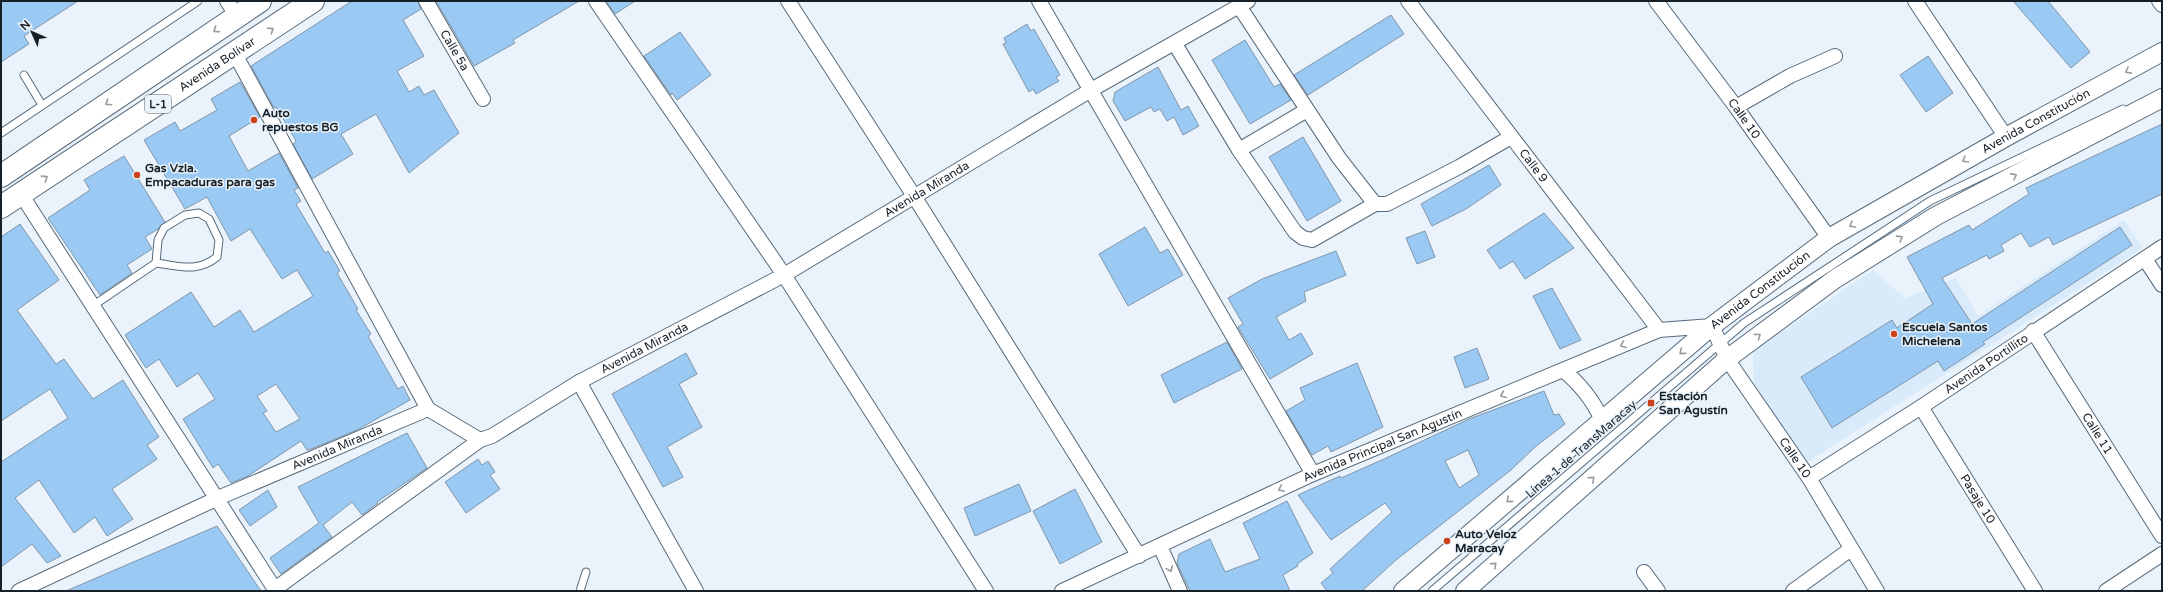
<svg xmlns="http://www.w3.org/2000/svg" width="2163" height="592" viewBox="0 0 2163 592" font-family="'Varela Round',sans-serif">
	<style>
		.built { fill: #d9eafa }
		.building { fill: #9ac9f3; stroke: #8196a9; fill-rule: evenodd }
		.lines { fill: none; stroke-linecap: round; stroke-linejoin: round }
		.service-casing { stroke: #566a7b; stroke-width: 9 }
		.minor-casing { stroke: #566a7b; stroke-width: 16 }
		.tertiary-casing { stroke: #566a7b; stroke-width: 20 }
		.primary-casing { stroke: #566a7b; stroke-width: 24 }
		.service { stroke: #fff; stroke-width: 7 }
		.minor { stroke: #fff; stroke-width: 14 }
		.tertiary { stroke: #fff; stroke-width: 18 }
		.primary { stroke: #fff; stroke-width: 22 }
		.oneway { stroke: #979b9e }
		.poi-dot { fill: #cb421b; stroke: #eaf3fb; stroke-width: 1.5 }
		.labels { text-anchor: middle; stroke-width: 3; stroke-linejoin: round; paint-order: stroke }
		.shield { fill: #eaf3fb; stroke: #575f67; stroke-width: 1 }
		.shield-label { font-size: 11px; font-weight: bold; fill: #182027 }
		.street-label { font-size: 12px; fill: #182027; stroke: #eaf3fb }
		.poi-label { font-size: 12px; font-weight: bold; fill: #182027; stroke: #eaf3fb; text-anchor: start }
	</style>
	<rect width="100%" height="100%" fill="#eaf3fb"/>
	<path class="built" d="M2124,220L2143,248L1806,463L1754,383L1753,351L1873,270L1905,298L1956,278L1978,316Z"/>
	<path class="building" d="M1,1H78L24,36L29,44L1,62Z
		M352,1H418L421,9L403,20L424,56L397,71L409,92L419,86L424,95L434,90L459,133L409,173L376,114L341,134L353,154L312,179L293,144L296,142L295,139L276,107L274,108L251,66Z
		M436,1H579L513,40L515,43L474,66Z
		M606,1H635L615,14Z
		M2013,1H2048L2090,52L2071,68Z
		M1391,15L1404,34L1308,95L1294,75Z
		M1027,24L1031,31L1034,29L1060,75L1056,77L1059,81L1036,94L1033,89L1029,92L1003,44L1006,43L1004,38Z
		M680,32L711,75L677,100L672,93L671,95L644,56Z
		M1245,40L1274,87L1280,84L1291,100L1250,124L1212,60Z
		M1928,56L1953,93L1926,112L1900,75Z
		M1158,67L1181,110L1188,106L1199,126L1183,135L1174,117L1167,121L1160,109L1154,112L1151,107L1125,121L1113,101L1115,92Z
		M240,82L260,117L229,136L248,171L279,153L298,188L294,190L301,201L296,204L325,253L328,251L340,271L337,273L358,309L356,310L371,334L368,336L382,361L398,389L403,386L410,400L357,430L311,449L307,450L301,441L248,476L231,483L218,464L213,468L183,419L215,399L198,373L177,387L159,359L146,368L125,335L191,292L214,327L240,310L254,332L313,296L297,270L282,279L250,229L231,241L207,197L185,209L144,140L175,122L180,131L217,110L211,99ZM276,384L300,419L276,432L263,413L267,411L257,396Z
		M2162,124V194L2053,245L2049,237L2030,247L2021,233L2001,245L2004,251L1989,259L1987,255L1942,278L1972,324L2120,227L2132,245L1983,342L1985,344L1944,371L1938,361L1832,428L1801,377L1892,320L1897,328L1933,304L1907,257L1969,225L1972,230L2029,194L2026,188Z
		M1303,137L1341,201L1307,221L1269,157Z
		M124,156L165,222L158,229L145,237L152,249L127,265L132,273L100,295L48,218L90,190L84,180Z
		M1489,165L1501,185L1466,209L1432,226L1421,204Z
		M1544,213L1574,248L1525,279L1513,261L1500,269L1487,250Z
		M20,224L59,280L17,310L56,364L64,359L93,399L123,380L159,437L147,445L157,459L112,489L133,519L107,536L95,517L74,533L39,480L15,498L61,556L47,563L32,544L1,567V462L68,418L50,389L1,421V237Z
		M1145,227L1160,253L1168,249L1183,275L1128,306L1099,254Z
		M1425,231L1435,257L1417,264L1406,238Z
		M1336,251L1346,275L1304,292L1306,301L1276,317L1289,340L1301,333L1313,354L1270,379L1238,327L1243,324L1228,298L1262,279Z
		M1552,288L1581,340L1560,349L1533,296Z
		M1227,342L1242,369L1174,403L1161,375Z
		M1477,348L1489,379L1465,388L1454,357Z
		M686,353L697,374L679,384L702,427L667,447L683,477L663,487L612,394Z
		M1357,363L1383,427L1331,452L1328,446L1312,455L1286,411L1305,400L1300,388Z
		M1544,391L1554,415L1559,414L1565,424L1535,447L1511,470L1396,560L1362,591H1327L1321,583L1333,573L1330,569L1392,512L1385,503L1331,540L1298,495L1340,476L1341,478L1384,459L1469,419ZM1468,450L1479,475L1459,488L1445,461Z
		M407,433L427,468L377,502L378,503L362,515L352,502L323,525L332,537L281,574L270,558L319,523L298,487Z
		M478,459L482,465L488,461L495,472L490,475L500,489L466,513L445,482Z
		M1019,484L1031,511L975,536L964,508Z
		M1075,489L1102,542L1060,564L1033,511Z
		M268,490L277,507L250,526L239,510Z
		M1287,501L1313,553L1297,564L1298,566L1283,575L1290,591H1190L1177,563L1179,554L1210,539L1225,572L1260,559L1243,523Z
		M217,526L261,591H66Z"/>
	<g class="lines">
		<defs>
			<path id="service" d="M24,75L42,105
				M1,133L198,1
				M94,305L156,263C180,266 197,273 217,257L219,240L209,219L199,213L185,215L164,228L158,240L156,263
				M580,591L586,572
				M1432,591L1744,323L1930,201L2123,109"/>
			<g id="minor">
				<path d="M227,1L237,16"/>
				<path id="s1" d="M426,1L483,99"/>
				<path d="M596,1L784,275L986,591"/>
				<path d="M788,1L914,196L1139,556"/>
				<path d="M1039,1L1313,474"/>
				<path id="s2" d="M1408,1L1659,330"/>
				<path id="s3" d="M1656,1L1736,107L1829,238"/>
				<path d="M1915,1L2006,137"/>
				<path d="M2159,1L2162,5"/>
				<path d="M1239,6L1339,158L1375,204H1387L1459,167L1511,137"/>
				<path d="M1175,44L1239,150L1295,232L1303,238L1312,240L1375,204"/>
				<path d="M235,54L428,409"/>
				<path d="M1736,107L1790,76L1835,56"/>
				<path d="M1239,150L1307,110"/>
				<path d="M21,194L276,591"/>
				<path d="M2145,259L2162,285"/>
				<path id="s4" d="M2033,331L2162,536"/>
				<path d="M1563,370C1580,384 1593,400 1602,420"/>
				<path d="M579,382L696,591"/>
				<path id="s5" d="M1921,407L2035,591"/>
				<path id="s6" d="M1809,478L1921,407L2162,247"/>
				<path d="M1160,546L1180,591"/>
				<path d="M1644,572L1658,591"/>
				<path d="M275,589L480,440"/>
				<path id="s7" d="M19,591L218,498L428,409L480,440L492,436L579,382L784,275L1091,90L1248,1"/>
				<path id="s8" d="M1062,591L1313,474L1659,330L1712,326L1727,359L1809,478L1877,591"/>
				<path d="M1793,591L1851,549"/>
				<path d="M2106,591L2162,554"/>
			</g>
			<g id="tertiary">
				<path id="s9" d="M1403,591L1712,326L1829,238L2006,137L2162,52"/>
				<path d="M1465,591L1727,359L1835,279L1936,216L2162,98"/>
			</g>
			<g id="primary">
				<path d="M1,176L260,1"/>
				<path id="s10" d="M1,207L313,1"/>
			</g>
		</defs>
		<use href="#service" class="service-casing"/>
		<use href="#minor" class="minor-casing"/>
		<use href="#tertiary" class="tertiary-casing"/>
		<use href="#primary" class="primary-casing"/>
		<use href="#service" class="service"/>
		<use href="#minor" class="minor"/>
		<use href="#tertiary" class="tertiary"/>
		<use href="#primary" class="primary"/>
	</g>
	<defs><path id="oneway-chevron" d="M-2-3.5L2.5 0L-2 3.5" fill="none" stroke-width="1.6" stroke-linecap="round" stroke-linejoin="round"/></defs>
	<g class="oneway">
		<use href="#oneway-chevron" transform="translate(216 30) rotate(146)"/>
		<use href="#oneway-chevron" transform="translate(271 30) rotate(-34)"/>
		<use href="#oneway-chevron" transform="translate(2128 71) rotate(152)"/>
		<use href="#oneway-chevron" transform="translate(108 103) rotate(146)"/>
		<use href="#oneway-chevron" transform="translate(1965 160) rotate(150)"/>
		<use href="#oneway-chevron" transform="translate(2014 176) rotate(-28)"/>
		<use href="#oneway-chevron" transform="translate(45 178) rotate(-33)"/>
		<use href="#oneway-chevron" transform="translate(1852 225) rotate(150)"/>
		<use href="#oneway-chevron" transform="translate(1900 238) rotate(-32)"/>
		<use href="#oneway-chevron" transform="translate(1758 336) rotate(-36)"/>
		<use href="#oneway-chevron" transform="translate(1623 345) rotate(157)"/>
		<use href="#oneway-chevron" transform="translate(1682 352) rotate(140)"/>
		<use href="#oneway-chevron" transform="translate(1503 395) rotate(157)"/>
		<use href="#oneway-chevron" transform="translate(1592 479) rotate(-42)"/>
		<use href="#oneway-chevron" transform="translate(1281 489) rotate(155)"/>
		<use href="#oneway-chevron" transform="translate(1509 500) rotate(139)"/>
		<use href="#oneway-chevron" transform="translate(1494 565) rotate(-42)"/>
		<use href="#oneway-chevron" transform="translate(1170 569) rotate(66)"/>
	</g>
	<g class="poi-dot">
		<circle cx="254" cy="120" r="4"/>
		<circle cx="137" cy="175" r="4"/>
		<circle cx="1894" cy="334" r="4"/>
		<rect x="1647" y="399" width="8" height="8" rx="2"/>
		<circle cx="1447" cy="541" r="4"/>
	</g>
	<g class="labels">
		<rect class="shield" x="145" y="95" width="26" height="18" rx="3"/>
		<g class="shield-label">
			<text x="158" y="108">L-1</text>
		</g>
		<g class="street-label">
			<text dy="4" stroke="none"><textPath href="#s1" startOffset="57">Calle 5a</textPath></text>
			<text dy="4" stroke="none"><textPath href="#s10" startOffset="259">Avenida Bolívar</textPath></text>
			<text dy="4" stroke="none"><textPath href="#s3" startOffset="147">Calle 10</textPath></text>
			<text dy="4" stroke="none"><textPath href="#s9" startOffset="791">Avenida Constitución</textPath></text>
			<text dy="4" stroke="none"><textPath href="#s2" startOffset="207">Calle 9</textPath></text>
			<text dy="4" stroke="none"><textPath href="#s7" startOffset="1021">Avenida Miranda</textPath></text>
			<text dy="4" stroke="none"><textPath href="#s9" startOffset="467">Avenida Constitución</textPath></text>
			<text dy="4" stroke="none"><textPath href="#s7" startOffset="697">Avenida Miranda</textPath></text>
			<text dy="4" stroke="none"><textPath href="#s6" startOffset="211">Avenida Portillito</textPath></text>
			<text dy="4" stroke="none"><textPath href="#s4" startOffset="121">Calle 11</textPath></text>
			<text dy="4" stroke="none"><textPath href="#s8" startOffset="352">Avenida Principal San Agustín</textPath></text>
			<text dy="4" stroke="none"><textPath href="#s7" startOffset="349">Avenida Miranda</textPath></text>
			<text transform="translate(1581 449) rotate(-41)" y="4">Línea 1 de TransMaracay</text>
			<text dy="4" stroke="none"><textPath href="#s8" startOffset="861">Calle 10</textPath></text>
			<text dy="4" stroke="none"><textPath href="#s5" startOffset="108">Pasaje 10</textPath></text>
		</g>
		<g class="poi-label">
			<text x="262" y="117">Auto<tspan x="262" dy="14">repuestos BG</tspan></text>
			<text x="145" y="172">Gas Vzla.<tspan x="145" dy="14">Empacaduras para gas</tspan></text>
			<text x="1902" y="331">Escuela Santos<tspan x="1902" dy="14">Michelena</tspan></text>
			<text x="1659" y="400">Estación<tspan x="1659" dy="14">San Agustín</tspan></text>
			<text x="1455" y="538">Auto Veloz<tspan x="1455" dy="14">Maracay</tspan></text>
		</g>
	</g>
	<rect width="2163" height="592" fill="none" stroke="#182027" stroke-width="4"/>
	<g transform="translate(32 32) rotate(315)" stroke="#eaf3fb" stroke-width="3" paint-order="stroke">
	<path d="M0-3L7 15L0 10L-7 15Z" fill="#182027"/>
	<text y="-6" font-size="11" font-weight="bold" text-anchor="middle" fill="#182027">N</text>
	</g>
</svg>
